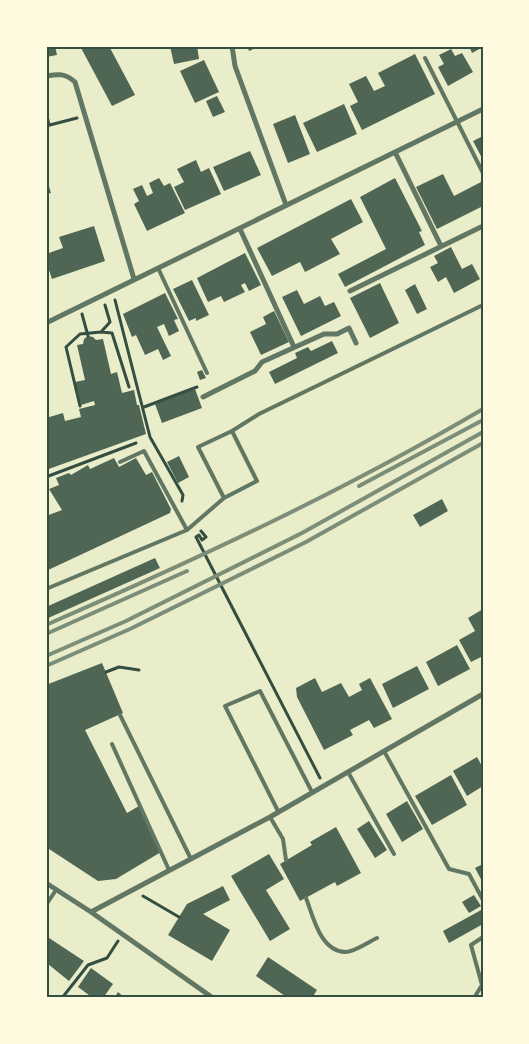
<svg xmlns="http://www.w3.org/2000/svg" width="529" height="1044" viewBox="0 0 529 1044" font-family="Literata,serif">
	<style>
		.building { fill: #4f6655 }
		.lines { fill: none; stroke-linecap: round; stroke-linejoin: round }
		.path { stroke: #344e41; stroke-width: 3 }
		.service { stroke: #617663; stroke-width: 4 }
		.minor { stroke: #617663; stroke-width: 5 }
		.rail { stroke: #7c8e77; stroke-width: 4 }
		.neatline { fill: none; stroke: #344e41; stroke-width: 2 }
	</style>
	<rect width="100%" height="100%" fill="#e9edc9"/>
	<path class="building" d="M46,46H55L57,55L46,57Z
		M80,46H109L135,95L112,106Z
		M170,46H197L199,59L174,64Z
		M247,46H261L249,51Z
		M469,46H483V47L472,53Z
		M451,49L455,56L462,53L473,72L448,86L438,67L444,64L439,55Z
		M415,54L435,94L362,130L350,106L358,102L349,84L366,76L374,91L385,86L378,73Z
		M204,60L219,92L195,103L180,71Z
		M217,96L225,112L213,117L206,101Z
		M344,104L357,134L317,152L303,123Z
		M295,115L310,154L288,163L273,124Z
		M483,136V160L473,141Z
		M250,151L261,175L224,191L213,167Z
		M196,160L201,172L209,168L221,194L185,210L174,187L184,182L177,169Z
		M443,174L454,196L481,182L483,187V206L437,229L416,187Z
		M46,177L51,193L46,194Z
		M159,178L164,186L170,183L185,213L147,231L134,204L139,201L133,189L142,185L147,196L153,193L149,183Z
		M395,178L422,231L419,232L425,245L345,287L338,274L386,249L360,197Z
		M351,199L363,222L331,239L340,254L305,272L300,262L272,276L257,248Z
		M94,226L105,261L52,279L46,261V254L63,248L59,237Z
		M451,247L462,269L472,264L480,279L454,293L446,277L438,282L430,267L438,263L434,256Z
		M245,253L261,285L249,291L245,283L241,285L245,292L224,302L221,296L208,302L197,278Z
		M192,280L209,315L196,321V318L189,321L173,289Z
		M380,283L399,323L370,338L350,298Z
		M415,284L427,309L417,314L405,290Z
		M297,290L304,304L320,296L325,306L334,302L341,316L301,336L282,297Z
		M165,293L178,319L174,320L179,331L169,336L164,324L157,327L171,356L163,360L158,349L145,355L136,335L132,337L123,314Z
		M274,311L289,342L261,355L250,332L266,324L263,317Z
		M88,336L93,337L96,340L103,339L111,374L117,372L122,393L134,390L137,405H139L146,434L46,470V418L63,413L65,421L81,417L79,409L95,405L94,401L81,405L75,382L85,380L77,345L83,344L84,339Z
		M332,341L338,353L275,384L269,372L297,358L295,353L308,347L311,351Z
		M202,370L206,378L200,380L197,372Z
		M195,389L202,408L162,423L155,404Z
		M179,456L189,477L178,483L167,462Z
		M114,458L119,467L136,458L146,475L152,472L171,509L170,513L46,571V516L62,510L49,489L59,485L56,478L69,473L71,475L88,465L90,469Z
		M442,499L448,511L420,527L413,515Z
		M155,558L160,568L46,619V607Z
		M483,609V656L471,662L459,640L475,631L468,618Z
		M457,645L470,669L438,686L426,662Z
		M102,663L123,713L85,730L127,813L139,806L161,852L116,879L98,881L46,847V685Z
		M417,666L429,689L393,708L382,684Z
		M315,678L322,692L341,683L349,697L362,690L359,684L370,678L392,719L374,728L369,720L350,730L353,735L324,750L297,697L296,688Z
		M477,757L483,768V786L467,796L453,771Z
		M451,775L467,805L432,825L415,796Z
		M407,801L423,829L402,842L386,814Z
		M369,821L387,850L375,858L357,829Z
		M336,827L361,873L337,886L335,882L300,901L280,864L312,845L310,842Z
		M269,854L284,879L266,890L290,929L270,941L231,876Z
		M483,864V883L475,868Z
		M223,886L230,900L203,914L230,930L212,961L168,935L187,904Z
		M474,895L481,906L469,913L462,902Z
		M483,909V924L449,943L443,931Z
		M46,936L84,961L69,981L48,964L46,967Z
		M268,957L317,990L312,998H288L256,976Z
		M91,968L113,984L103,998H93L78,987Z
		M118,992L125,998H114Z"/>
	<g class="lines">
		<path class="path" d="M46,111L49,125
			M46,126L77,118
			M115,300L150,437L183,495L182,501
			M82,314L88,336
			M101,332L112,333L129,387
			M80,406L66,347L80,334L101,332L110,322L105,305
			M144,407L197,387
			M46,477L136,443
			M201,531L206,537L202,540L199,535L196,537L320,778
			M106,672L119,667L139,670
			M143,896L179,917
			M62,998L88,965L107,958L118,941"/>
		<path class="service" d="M425,58L483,173
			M158,268L207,373
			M232,431L259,414L483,305
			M120,462L144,451L187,530
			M46,589L187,530L224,498L257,481L232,431L198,447L224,498
			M120,715L191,859
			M112,744L169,870
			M384,751L449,869L469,874L483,900
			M348,772L394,854
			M278,811L225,706L260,691L312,792
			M270,817L283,839L286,860
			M306,898C313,916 320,951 345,952C355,952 368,942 377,938
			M46,905L56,890
			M474,998L482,985L471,945L483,937"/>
		<path class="minor" d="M232,46L235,66L286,205
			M46,76C59,74 65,73 75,82L134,279
			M395,152L441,246
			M240,229L294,347
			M350,291L483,226
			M46,323L483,109
			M203,397L255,371L262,362L324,334H337L349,328L356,343
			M46,883L91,912L213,998
			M91,912L270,817L483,694"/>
		<path class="rail" d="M359,486L483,420
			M46,625C195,560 342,492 483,409
			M46,634L187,571
			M46,656L126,621L302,533L483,432
			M46,666L130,629L306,542L483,443"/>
	</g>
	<rect width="529" height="1044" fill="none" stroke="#fefae0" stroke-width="95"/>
	<rect x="48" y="48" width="434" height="948" class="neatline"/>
</svg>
